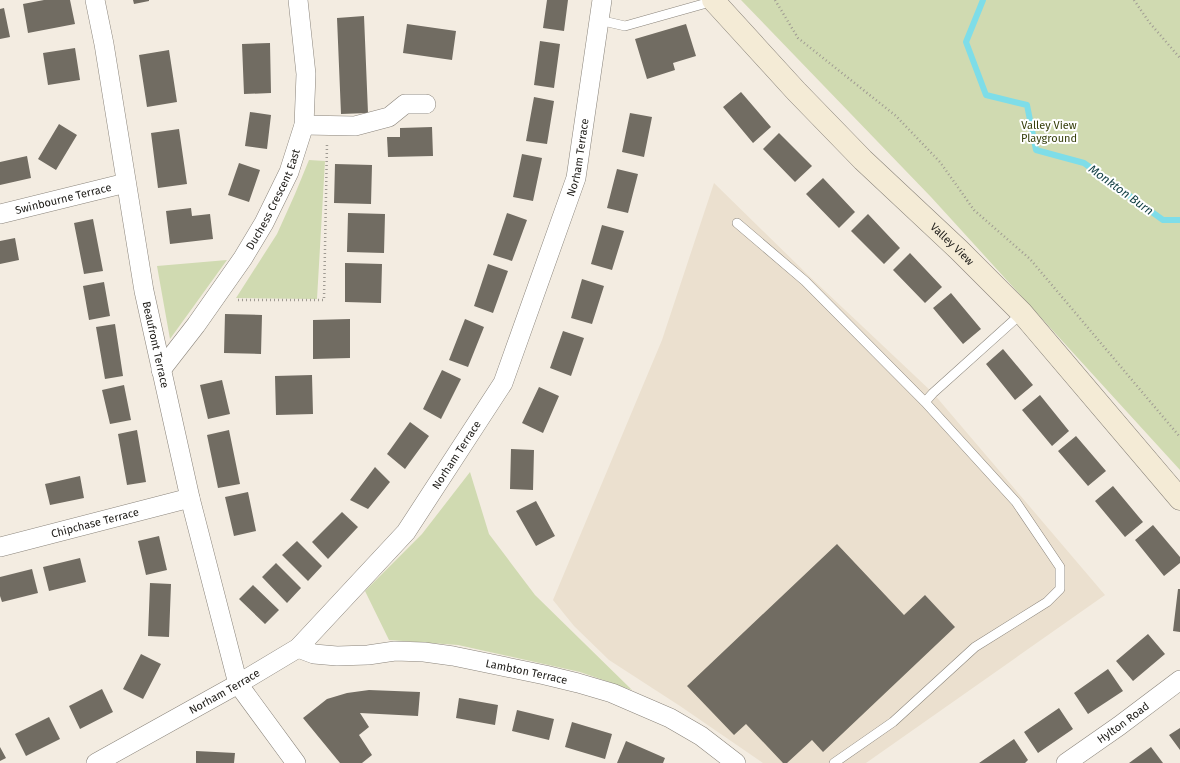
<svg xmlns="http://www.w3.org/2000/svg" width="1180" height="763" viewBox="0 0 1180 763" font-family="'Fira Sans',sans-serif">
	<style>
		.built { fill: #ebe0cf }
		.green { fill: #d0dab1 }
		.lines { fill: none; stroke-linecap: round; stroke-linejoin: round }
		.stream { stroke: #7edde8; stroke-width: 6 }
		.building { fill: #716c62 }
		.lane-casing { stroke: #8a847b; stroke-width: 10 }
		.street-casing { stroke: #8a847b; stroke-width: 20 }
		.secondary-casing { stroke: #8a847b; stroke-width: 23 }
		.path { stroke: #9f9a92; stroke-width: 2.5; stroke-dasharray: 1 3; stroke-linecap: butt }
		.lane { stroke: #fff; stroke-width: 9 }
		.street { stroke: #fff; stroke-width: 19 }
		.secondary { stroke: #f4ebd6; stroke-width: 22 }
		.labels { text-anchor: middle; stroke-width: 4; stroke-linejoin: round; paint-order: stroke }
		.park-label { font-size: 11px; fill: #363f0b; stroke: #fff }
		.street-label { font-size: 11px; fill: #22201c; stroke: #fff }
		.water-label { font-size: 12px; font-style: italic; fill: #103d42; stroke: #fff }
	</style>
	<rect width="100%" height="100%" fill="#f3ece1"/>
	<path class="built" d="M714,183L808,275L933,393L1105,595L866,763H763L680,706L609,660L574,626L553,600L662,340Z"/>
	<path class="green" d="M741,0H1180V470L931,197Z
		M309,160L325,161L317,299L236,298L277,234L295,194Z
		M227,260L170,339L157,266Z
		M470,472L489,534L535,595L632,690L580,672L458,645L389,640L365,591L422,534Z"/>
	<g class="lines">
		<path class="stream" d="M983,0L966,42L986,95L1027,105L1036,150L1084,163L1163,220H1180"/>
	</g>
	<path class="building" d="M44,0H70L75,24L28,33L23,4Z
		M133,0H149V1L134,4Z
		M547,0H568L564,31L543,28Z
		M4,8L10,37L0,39V9Z
		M364,16L368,113L341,114L337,18Z
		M407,24L456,31L452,60L403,53Z
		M686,24L696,56L673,63L675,70L647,79L635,39Z
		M540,41L560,44L554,88L534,85Z
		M270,43L271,93L244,94L242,44Z
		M75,48L80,80L48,85L43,53Z
		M169,50L177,102L147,107L139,55Z
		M741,92L771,127L753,143L723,107Z
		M534,97L554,101L547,144L526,141Z
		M250,112L271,115L267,149L245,146Z
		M630,113L652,117L644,157L622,152Z
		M59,124L77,135L56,170L38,159Z
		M432,127L433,156L388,157L387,137H400V128Z
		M179,129L187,184L158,188L151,133Z
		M779,133L812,166L795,182L763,149Z
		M522,154L542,158L533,201L513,197Z
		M27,156L31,178L0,185V162Z
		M239,163L260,170L249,202L228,195Z
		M335,164L372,165L371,204L334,203Z
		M617,169L638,174L628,213L607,208Z
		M823,178L855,212L839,228L806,194Z
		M191,208L192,216L210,214L213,239L170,244L166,211Z
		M348,213L385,214L384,253L347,252Z
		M507,213L527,220L512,261L493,255Z
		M868,214L900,248L884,264L851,231Z
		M93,219L103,271L84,274L74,223Z
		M602,225L624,231L612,270L591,264Z
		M15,238L19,260L0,264V241Z
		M910,253L942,287L925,303L893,270Z
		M345,263L382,264L381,303L345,302Z
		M488,264L508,271L493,313L474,306Z
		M582,279L604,286L592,324L571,318Z
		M104,282L110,316L89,320L83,286Z
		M951,293L981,329L963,344L933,308Z
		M225,314L262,315L261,354L224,353Z
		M350,319V358L313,359V320Z
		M465,319L484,327L468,367L449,360Z
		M115,324L123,376L105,379L96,327Z
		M563,331L584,338L571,376L550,368Z
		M1003,349L1033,385L1015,400L986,364Z
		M442,370L461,379L441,419L423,409Z
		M312,375L313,414L276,415L275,376Z
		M222,380L230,414L208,419L200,385Z
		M124,385L131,420L110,424L102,390Z
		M539,387L559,396L543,433L522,423Z
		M1040,395L1069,431L1052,446L1022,410Z
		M410,422L429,436L405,469L387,454Z
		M137,430L146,482L127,485L118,434Z
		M229,430L240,484L218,488L207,435Z
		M1076,436L1106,471L1088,486L1058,451Z
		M511,449L534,450L533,490L510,489Z
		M375,467L390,482L368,509L350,500Z
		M80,476L84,498L50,505L45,484Z
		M1113,486L1143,522L1125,537L1095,501Z
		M248,492L256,531L234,536L225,497Z
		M536,501L555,536L536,546L516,511Z
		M342,512L358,527L328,559L312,542Z
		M1153,525L1180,557V563L1164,576L1135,540Z
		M159,536L167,570L146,575L138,541Z
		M297,541L322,566L308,581L282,555Z
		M837,544L904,615L925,595L955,627L823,752L812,740L787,763H783L746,724L734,735L687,686Z
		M80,558L86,582L49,591L43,567Z
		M276,563L301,588L287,603L262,577Z
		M32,569L38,593L2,602L0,596V577Z
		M150,583L171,584L169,637L148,636Z
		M253,585L279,610L265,624L239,599Z
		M1178,589H1180V632L1173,631Z
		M1148,634L1165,654L1133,681L1116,661Z
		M141,654L161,664L143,699L123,689Z
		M1108,669L1123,691L1088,714L1074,693Z
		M102,689L113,712L80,729L69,706Z
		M369,690L420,692L418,716L360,713L369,727L359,735L372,755L362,763H340L303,718L327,699L347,693Z
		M459,698L498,705L495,725L456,718Z
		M1059,708L1073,729L1038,753L1024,732Z
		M517,710L554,719L549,740L512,731Z
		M49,717L60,739L26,756L15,734Z
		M572,722L612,734L605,759L565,747Z
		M1180,728V750L1169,735Z
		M1014,739L1028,760L1025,763H979Z
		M626,741L665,758L663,763H617Z
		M0,747L6,758L0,761Z
		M1151,747L1163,763H1129Z
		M196,751L235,753L234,763H196Z"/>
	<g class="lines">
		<defs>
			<path id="lane" d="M599,20L625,26L714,1
				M737,223L805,281L925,402L1016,502L1060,567V589L1047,602L975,647L893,722L834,763
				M925,402L933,393L1022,313"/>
			<g id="street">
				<path id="s1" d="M95,0L104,44L144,291L190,498L238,684L296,763"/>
				<path d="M304,125L355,126L389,117L405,104H426"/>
				<path id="s2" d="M0,214L126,183"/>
				<path id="s3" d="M161,370L196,325L243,258L264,223L289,172L304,125L306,74L298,0"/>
				<path id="s4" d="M0,547L190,498"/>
				<path id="s5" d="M298,648L314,654L337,656L368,655L395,651L424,652L453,656L545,675L578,683L612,693L670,718L701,736L736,763"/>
				<path id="s6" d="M96,763L238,684L298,648L406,532L503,383L576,178L602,0"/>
				<path id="s7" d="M1066,763L1119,726L1180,680"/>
			</g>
			<g id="secondary">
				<path id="s8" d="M713,0L796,91L863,160L959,250L1022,313L1180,499"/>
			</g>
		</defs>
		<use href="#lane" class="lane-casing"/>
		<use href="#street" class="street-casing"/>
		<use href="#secondary" class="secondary-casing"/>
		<path class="path" d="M775,0L798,38L896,116L940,162L974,210L1030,259L1180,437
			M1134,0L1149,22L1180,58
			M238,300H324L327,144"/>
		<use href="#lane" class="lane"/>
		<use href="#street" class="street"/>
		<use href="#secondary" class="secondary"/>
	</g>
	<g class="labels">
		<g class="park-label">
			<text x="1049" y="129">Valley View<tspan x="1049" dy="13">Playground</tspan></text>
		</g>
		<g class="street-label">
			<text dy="4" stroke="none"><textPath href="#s6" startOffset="807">Norham Terrace</textPath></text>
			<text dy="4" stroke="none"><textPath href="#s3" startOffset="205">Duchess Crescent East</textPath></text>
			<text dy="4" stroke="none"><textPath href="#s2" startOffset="65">Swinbourne Terrace</textPath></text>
			<text dy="4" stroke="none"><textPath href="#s8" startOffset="342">Valley View</textPath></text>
			<text dy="4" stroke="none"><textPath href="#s1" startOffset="350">Beaufront Terrace</textPath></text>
			<text dy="4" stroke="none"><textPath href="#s6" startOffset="483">Norham Terrace</textPath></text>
			<text dy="4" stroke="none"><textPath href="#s4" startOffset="98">Chipchase Terrace</textPath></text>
			<text dy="4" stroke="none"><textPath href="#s5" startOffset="232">Lambton Terrace</textPath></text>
			<text dy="4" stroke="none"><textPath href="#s6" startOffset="147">Norham Terrace</textPath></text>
			<text dy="4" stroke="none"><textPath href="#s7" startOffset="70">Hylton Road</textPath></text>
		</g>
		<g class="water-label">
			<text transform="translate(1121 190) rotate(36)" y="4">Monkton Burn</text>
		</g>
	</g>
</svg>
